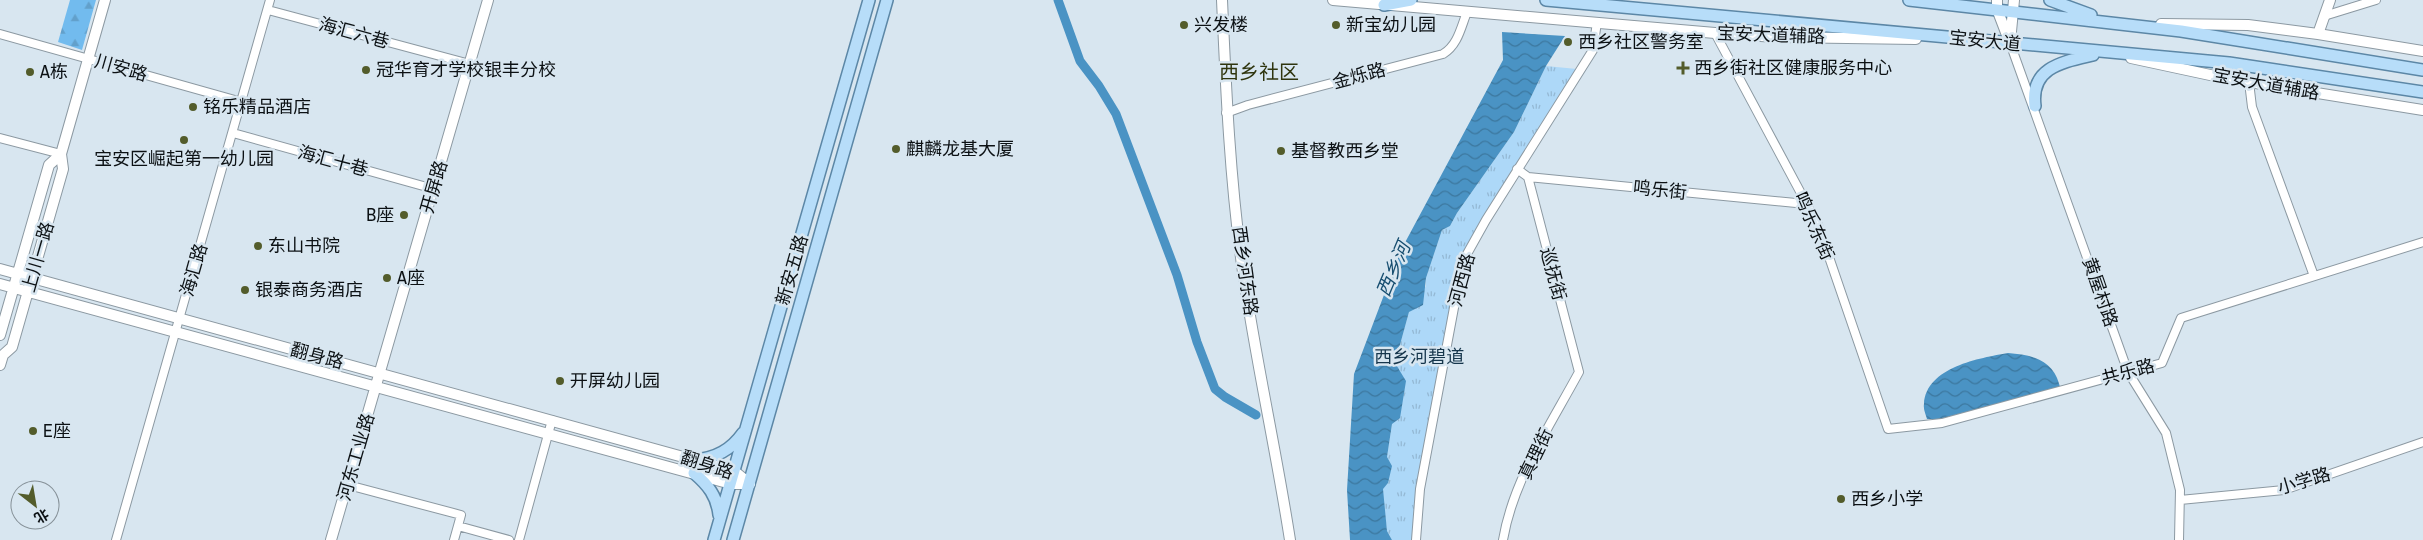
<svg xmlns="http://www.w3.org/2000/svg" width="2423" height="540" viewBox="0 0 2423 540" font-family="'Archivo Narrow','Noto Sans SC',sans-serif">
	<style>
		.forest { fill: url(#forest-firs) }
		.park { fill: url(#park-tufts) }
		.water { fill: url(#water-waves) }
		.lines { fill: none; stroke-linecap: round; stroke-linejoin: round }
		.canal { stroke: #4a93c4; stroke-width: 9 }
		.street-casing { stroke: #8c99a2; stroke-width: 10 }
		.secondary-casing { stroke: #8c99a2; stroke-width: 12 }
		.primary-casing { stroke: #5c87a6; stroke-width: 14 }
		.street { stroke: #fff; stroke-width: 8 }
		.secondary { stroke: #fff; stroke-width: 10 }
		.primary { stroke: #b7ddf9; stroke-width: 11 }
		.poi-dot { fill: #535c2b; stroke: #d8e6f0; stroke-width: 2 }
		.labels { text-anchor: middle; stroke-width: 5; stroke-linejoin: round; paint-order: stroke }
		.poi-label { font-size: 18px; fill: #0c1114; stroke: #d8e6f0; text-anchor: start }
		.street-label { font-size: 18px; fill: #0c1114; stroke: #d8e6f0 }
		.park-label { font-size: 18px; fill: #16364c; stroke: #d8e6f0 }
		.water-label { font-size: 19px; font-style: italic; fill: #174e70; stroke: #d8e6f0 }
		.quarter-label { font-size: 20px; fill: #2f350e; stroke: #d8e6f0 }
	</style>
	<defs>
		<pattern id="forest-firs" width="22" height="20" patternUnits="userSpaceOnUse" patternTransform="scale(1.25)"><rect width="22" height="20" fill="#72bbee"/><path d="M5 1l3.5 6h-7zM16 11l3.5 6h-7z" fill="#62a0cb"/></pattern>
		<pattern id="park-tufts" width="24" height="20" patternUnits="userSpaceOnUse" patternTransform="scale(1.25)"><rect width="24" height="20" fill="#add8f8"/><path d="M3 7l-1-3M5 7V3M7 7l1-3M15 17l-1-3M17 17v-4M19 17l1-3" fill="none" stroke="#94b8d4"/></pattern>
		<pattern id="water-waves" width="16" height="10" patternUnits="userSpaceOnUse" patternTransform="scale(1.25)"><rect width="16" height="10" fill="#4a93c4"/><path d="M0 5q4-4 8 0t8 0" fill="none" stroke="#3c779e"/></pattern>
	</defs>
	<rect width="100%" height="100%" fill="#d8e6f0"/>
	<path class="forest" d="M70,0H96L82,50L58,42Z"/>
	<path class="park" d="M1546,66L1577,69L1462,255L1417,488L1412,540H1392L1387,531L1382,489L1388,483L1387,457L1392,424L1395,363L1409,312L1426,286V278L1442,230L1450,226L1457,213L1514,132Z"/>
	<path class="water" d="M1502,32L1565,36L1546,66L1514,132L1457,213L1450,226L1442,230L1426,278L1423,305L1409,312L1395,363L1406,381L1400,418L1392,424L1387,457L1392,466L1388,483L1383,489L1387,531L1392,540H1350L1347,490L1354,374L1401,250L1503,60Z
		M2008,353C2033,355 2054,360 2060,387L1940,419H1927C1926,415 1923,409 1924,404C1926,367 1980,358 2008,353Z"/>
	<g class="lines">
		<path class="canal" d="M1058,0L1080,61L1099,86L1116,114L1177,275L1197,342L1215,389L1225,397L1256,415"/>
		<defs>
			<path id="street" d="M268,10L470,64
				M2324,16L2376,0
				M1715,33L1818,225L1888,429L1942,423L2162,363L2181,318L2423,242
				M0,34L242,102
				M2010,43L2128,372L2166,433L2180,490L2179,540
				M2249,82L2252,107L2314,276
				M1226,113L1248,105L1443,54C1458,45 1461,27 1467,12
				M233,133L434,189
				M0,138L61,154
				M1517,169L1528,177L1806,204
				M348,485L461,515L454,540
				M2180,500L2284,490L2423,442
				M458,526L509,540
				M116,540L270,0
				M519,540L552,420
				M1416,540L1420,489L1459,281L1467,254L1486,220L1593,50L1597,22
				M1503,540C1513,480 1551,424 1579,372L1528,177"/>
			<path id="secondary" d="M1222,0C1226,91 1230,182 1243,272C1256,361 1276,450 1290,540
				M1333,0L1715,33L1776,37L1916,39
				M1997,0V9L2010,43
				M2161,24L2248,25L2318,34L2423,51
				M2318,34L2330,0
				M2010,42L2014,0
				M2131,58L2224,78L2423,110
				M0,269L734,471L750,484
				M0,284L731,484H750
				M0,335L49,165L61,154
				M0,365L3,355L12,347L63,169L61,154L105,0
				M331,540L488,0"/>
			<path id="primary" d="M1546,0L2229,63L2423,92
				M1909,0L2181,31L2423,70
				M2050,0L2091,15
				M1384,5L1411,0
				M2035,106C2030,67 2063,62 2093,55
				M695,460C716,458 731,450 743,433
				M694,473C708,485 717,496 719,515
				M714,540L869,0
				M733,540L887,0"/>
		</defs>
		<use href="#street" class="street-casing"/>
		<use href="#secondary" class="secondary-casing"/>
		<use href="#primary" class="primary-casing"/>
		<use href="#street" class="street"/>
		<use href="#secondary" class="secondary"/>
		<use href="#primary" class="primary"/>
	</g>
	<g class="poi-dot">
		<circle cx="1184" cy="25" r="5"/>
		<circle cx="1336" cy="25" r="5"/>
		<circle cx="1568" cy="42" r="5"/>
		<path d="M1680.5 60.5h5v5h5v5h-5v5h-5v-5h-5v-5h5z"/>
		<circle cx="366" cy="70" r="5"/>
		<circle cx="30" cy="72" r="5"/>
		<circle cx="193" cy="107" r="5"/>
		<circle cx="184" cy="140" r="5"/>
		<circle cx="896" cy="149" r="5"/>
		<circle cx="1281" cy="151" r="5"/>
		<circle cx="404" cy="215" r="5"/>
		<circle cx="258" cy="246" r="5"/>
		<circle cx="387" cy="278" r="5"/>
		<circle cx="245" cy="290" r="5"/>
		<circle cx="560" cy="381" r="5"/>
		<circle cx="33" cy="431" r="5"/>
		<circle cx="1841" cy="499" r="5"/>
	</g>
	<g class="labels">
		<g class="poi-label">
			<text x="1194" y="31">兴发楼</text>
			<text x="1346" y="31">新宝幼儿园</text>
			<text x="1578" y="48">西乡社区警务室</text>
			<text x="1694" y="74">西乡街社区健康服务中心</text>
			<text x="376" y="76">冠华育才学校银丰分校</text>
			<text x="40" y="78">A栋</text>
			<text x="203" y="113">铭乐精品酒店</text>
			<text x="906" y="155">麒麟龙基大厦</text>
			<text x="1291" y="157">基督教西乡堂</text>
			<text x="184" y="165" text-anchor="middle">宝安区崛起第一幼儿园</text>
			<text x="394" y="221" text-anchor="end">B座</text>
			<text x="268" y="252">东山书院</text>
			<text x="397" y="284">A座</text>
			<text x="255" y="296">银泰商务酒店</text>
			<text x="570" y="387">开屏幼儿园</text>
			<text x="43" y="437">E座</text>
			<text x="1851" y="505">西乡小学</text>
		</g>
		<g class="street-label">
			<text transform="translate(354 33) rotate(15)" y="6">海汇六巷</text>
			<text transform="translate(1771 35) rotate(2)" y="6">宝安大道辅路</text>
			<text transform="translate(1985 41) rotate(6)" y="6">宝安大道</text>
			<text transform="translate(121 68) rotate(16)" y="6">川安路</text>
			<text transform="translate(1359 76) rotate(-15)" y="6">金烁路</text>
			<text transform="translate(2266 84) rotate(10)" y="6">宝安大道辅路</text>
			<text transform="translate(333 161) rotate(15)" y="6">海汇十巷</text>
			<text transform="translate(434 187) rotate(-74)" y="6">开屏路</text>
			<text transform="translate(1660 190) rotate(6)" y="6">鸣乐街</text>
			<text transform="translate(1814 226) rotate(66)" y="6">鸣乐东街</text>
			<text transform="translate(38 257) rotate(-74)" y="6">上川一路</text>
			<text transform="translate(194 270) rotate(-74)" y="6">海汇路</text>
			<text transform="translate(792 270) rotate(-74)" y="6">新安五路</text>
			<text transform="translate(1245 271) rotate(82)" y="6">西乡河东路</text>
			<text transform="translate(1553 274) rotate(75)" y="6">巡抚街</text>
			<text transform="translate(1462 280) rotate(-75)" y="6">河西路</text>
			<text transform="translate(2100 292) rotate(71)" y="6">黄屋村路</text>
			<text transform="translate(317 356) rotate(15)" y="6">翻身路</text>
			<text transform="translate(2128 372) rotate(-15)" y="6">共乐路</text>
			<text transform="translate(1536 454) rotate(-64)" y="6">真理街</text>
			<text transform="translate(356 457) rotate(-74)" y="6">河东工业路</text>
			<text transform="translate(707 465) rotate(18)" y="6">翻身路</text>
			<text transform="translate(2304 481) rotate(-16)" y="6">小学路</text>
		</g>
		<g class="park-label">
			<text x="1419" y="363">西乡河碧道</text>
		</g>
		<g class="water-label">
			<text transform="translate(1393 269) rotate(-67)" y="7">西乡河</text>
		</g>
		<g class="quarter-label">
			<text x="1259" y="79">西乡社区</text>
		</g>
	</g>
	<g transform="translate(35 505) rotate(149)"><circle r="24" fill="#d8e6f0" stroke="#869198"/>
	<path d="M0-4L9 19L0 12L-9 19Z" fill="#535c2b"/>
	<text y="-8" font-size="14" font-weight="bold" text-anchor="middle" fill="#0c1114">北</text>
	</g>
</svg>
